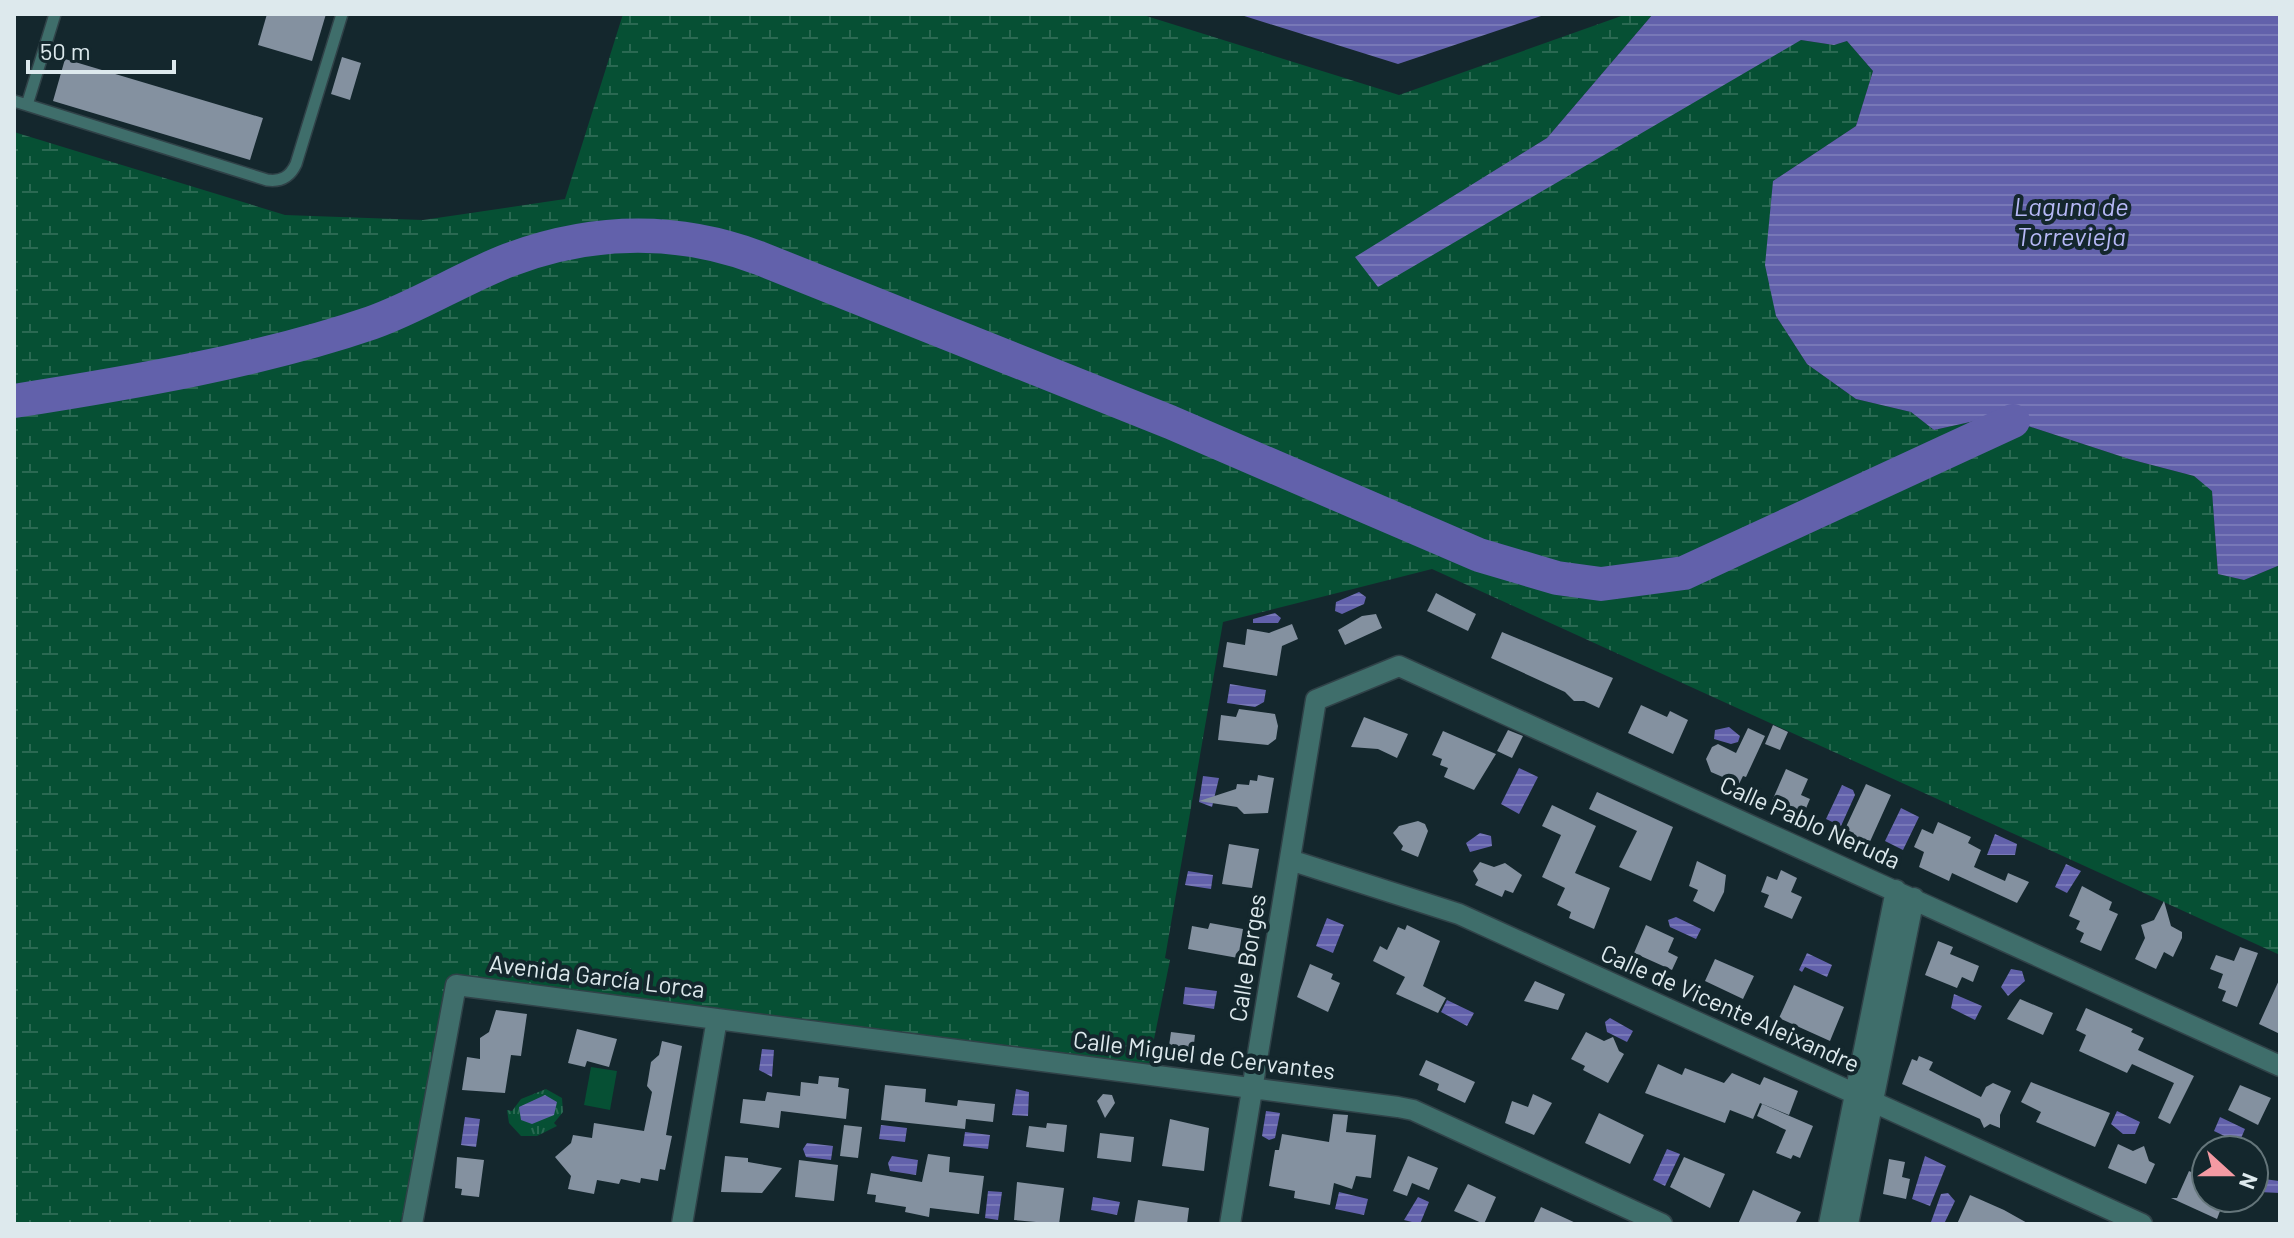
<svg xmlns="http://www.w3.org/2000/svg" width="2294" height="1238" viewBox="0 0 2294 1238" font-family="Barlow,sans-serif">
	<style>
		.grass { fill: url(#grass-tufts) }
		.wetland { fill: url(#wetland-marsh) }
		.pitch { fill: #065034 }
		.water { fill: url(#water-rules) }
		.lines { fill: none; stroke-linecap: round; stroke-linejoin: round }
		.river { stroke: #6261ab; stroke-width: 34 }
		.building { fill: #8491a0 }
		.lane-casing { stroke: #304248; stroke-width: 14 }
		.street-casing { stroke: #304248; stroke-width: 23 }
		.lane { stroke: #3f6e6b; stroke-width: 11 }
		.street { stroke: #3f6e6b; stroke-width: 20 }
		.labels { text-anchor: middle; stroke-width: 8; stroke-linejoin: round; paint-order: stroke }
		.street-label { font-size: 24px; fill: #dde9ed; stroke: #14272d }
		.water-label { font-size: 26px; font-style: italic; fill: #b6b8f5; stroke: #14272d }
	</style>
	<defs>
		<pattern id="grass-tufts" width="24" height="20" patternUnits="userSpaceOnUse" patternTransform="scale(2)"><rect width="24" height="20" fill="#065034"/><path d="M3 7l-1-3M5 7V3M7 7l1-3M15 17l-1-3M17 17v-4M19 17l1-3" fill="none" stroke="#2a6952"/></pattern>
		<pattern id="wetland-marsh" width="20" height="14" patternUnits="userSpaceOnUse" patternTransform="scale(2)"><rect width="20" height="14" fill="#065034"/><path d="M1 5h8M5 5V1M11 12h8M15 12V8" fill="none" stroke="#2a6952"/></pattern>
		<pattern id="water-rules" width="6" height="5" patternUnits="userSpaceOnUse" patternTransform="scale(2)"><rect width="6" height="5" fill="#6261ab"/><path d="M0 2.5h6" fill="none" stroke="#7878b7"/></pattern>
	</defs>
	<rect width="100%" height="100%" fill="#14272d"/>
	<path class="grass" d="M546,1089L562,1098L563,1112L554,1123L557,1126L537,1136H521L509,1123L507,1110L512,1111L521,1099Z"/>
	<path class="wetland" d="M623,14H1140L1399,95L1627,14H1653L1547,138L1356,257L1801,40L1834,45L1847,41L1873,71L1856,126L1773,181L1771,221L1776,316L1807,364L1856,399L1911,412L1934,430L1988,418L2013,421L2129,459L2194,476L2212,490L2218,574L2244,580L2280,565V955L1432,569L1223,622L1165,958L1170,960L1149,1064L451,976L408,1203L399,1224H14V132L285,215L423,220L565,199Z"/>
	<path class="pitch" d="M591,1067L617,1071L610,1110L584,1105Z"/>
	<path class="water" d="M1238,14H1547L1398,64Z
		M1653,14H2280V565L2244,580L2218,574L2212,491L2194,476L2129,459L2013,421L1988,418L1934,430L1911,412L1856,399L1807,364L1776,316L1765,265L1773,181L1856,126L1873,71L1847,41L1834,45L1801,40L1378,287L1355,257L1547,138Z
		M1359,592L1366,597L1364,604L1342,614L1335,611L1336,602Z
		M1275,613L1281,618L1278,623H1253V619Z
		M1230,684L1266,690L1264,702L1255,707L1227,703Z
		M1729,727L1740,736L1738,742L1731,744L1714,739L1715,730Z
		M1519,768L1538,777L1519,814L1501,804Z
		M1203,776L1219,778L1212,807L1199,802Z
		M1842,785L1853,790L1855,795L1841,826L1826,819Z
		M1901,808L1919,817L1903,850L1885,841Z
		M1480,833L1491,836L1492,846L1470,852L1466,843Z
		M1995,834L2017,844L2015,855H1987Z
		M2066,864L2081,871L2067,893L2055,887Z
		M1188,871L1213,875L1211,889L1185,885Z
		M1676,917L1701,929L1696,939L1670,927L1668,920Z
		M1327,918L1344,925L1333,953L1316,946Z
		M1807,953L1832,965L1827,977L1805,967L1802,972L1799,970Z
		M2011,969L2022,971L2025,981L2008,996L2001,987Z
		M1185,987L1217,991L1214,1009L1183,1004Z
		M1954,994L1982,1006L1975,1020L1951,1008Z
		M1447,1000L1474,1013L1467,1026L1441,1012Z
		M1610,1018L1633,1031L1627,1042L1607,1032L1605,1022Z
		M762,1049L774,1050L772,1077L759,1070Z
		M1016,1089L1029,1092L1028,1116L1012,1115Z
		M545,1095L557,1102L554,1115L532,1124L521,1120L519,1107Z
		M1266,1111L1280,1113L1275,1138L1269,1140L1262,1136Z
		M2117,1111L2140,1122L2135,1134H2123L2111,1124Z
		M465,1117L480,1119L476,1147L461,1145Z
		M2220,1117L2245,1129L2239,1143L2214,1131Z
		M881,1125L907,1128L905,1142L879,1139Z
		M965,1132L990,1135L988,1149L963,1146Z
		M807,1143L833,1146L831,1160L806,1157L803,1149Z
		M1667,1149L1680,1154L1665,1186L1653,1180Z
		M892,1156L918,1160L916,1175L890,1171L888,1163Z
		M1925,1156L1946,1166L1930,1206L1912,1199Z
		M2264,1179L2279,1181L2280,1193L2259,1192L2257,1185Z
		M988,1191L1002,1192L998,1220L985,1218Z
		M1339,1192L1368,1199L1364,1215L1335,1209Z
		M1948,1193L1955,1201L1944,1224L1931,1222L1941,1194Z
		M1093,1197L1120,1202L1117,1215L1091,1210Z
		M1418,1197L1429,1202L1420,1224L1404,1220Z"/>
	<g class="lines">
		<path class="river" d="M14,401C129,383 260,361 371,323C419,306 462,278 509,260C592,229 676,227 759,258L1170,422L1479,555L1557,578L1601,584L1684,573L2013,421"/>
	</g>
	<path class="building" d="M267,14H326L312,61L258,45Z
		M342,57L361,63L350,100L331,94Z
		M65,59L263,118L250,160L53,101Z
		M1436,593L1476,614L1468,631L1427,611Z
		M1376,614L1382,628L1345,645L1338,630L1362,616Z
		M1292,624L1298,639L1282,646L1277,676L1223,667L1227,642L1245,645L1247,629L1269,633Z
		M1502,632L1613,678L1599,708L1584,701H1574L1565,692L1491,658Z
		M1641,705L1667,717L1670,711L1688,720L1673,754L1628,733Z
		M1239,709L1275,714L1278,726L1276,739L1268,745L1218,740L1221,715L1236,717Z
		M1364,717L1408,734L1397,758L1378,749L1351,747Z
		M1773,725L1788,732L1780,750L1765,744Z
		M1748,728L1765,736L1746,777L1743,776L1739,784L1711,772L1706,759L1712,747L1718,744L1736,753Z
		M1508,730L1523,736L1512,758L1497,751Z
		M1443,731L1496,754L1474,790L1444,777L1448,768L1440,765L1442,759L1432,755Z
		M1786,769L1808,779L1801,795L1810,799L1804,813L1796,809L1794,813L1772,801Z
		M1258,775L1274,778L1268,813L1244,814L1237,807L1199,801L1236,789L1237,784L1249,785L1250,780L1257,781Z
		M1866,784L1891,795L1868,846L1851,839L1854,833L1845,829Z
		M1597,792L1673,827L1651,881L1619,867L1637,831L1589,809Z
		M1552,805L1596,826L1575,873L1610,888L1594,929L1569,918L1571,912L1557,905L1565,888L1542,877L1561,835L1542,826Z
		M1418,821L1425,824L1428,831L1418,857L1401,850L1403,846L1393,833L1399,826Z
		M1938,822L1971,837L1968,843L1981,850L1974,867L2005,881L2008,873L2029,882L2017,903L1952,873L1949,881L1919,867L1924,852L1914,847L1922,829L1933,834Z
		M1229,844L1259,849L1252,888L1222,884Z
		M1697,861L1726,875L1724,892L1714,912L1693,901L1698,890L1689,886Z
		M1480,862L1494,867L1505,863L1522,875L1513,893L1505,890L1502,897L1475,885L1478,880L1473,871Z
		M1781,870L1797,878L1791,892L1802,897L1792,919L1764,907L1769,895L1761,892L1767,876L1777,880Z
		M2082,886L2112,902L2109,910L2118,914L2101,951L2080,942L2084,933L2076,929L2080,921L2069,916Z
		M2164,901L2171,926L2182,932V938L2173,957L2164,952L2156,969L2135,959L2145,938L2141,925L2154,920Z
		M1210,923L1243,929L1238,958L1188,949L1192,926L1208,929Z
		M1407,925L1440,941L1423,986L1446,998L1438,1013L1396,994L1405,977L1373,961L1380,946L1387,950L1398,927L1405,930Z
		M1646,925L1674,938L1668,952L1678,957L1672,970L1634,953Z
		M1938,941L1953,947L1950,954L1979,966L1973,982L1962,977L1957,988L1925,975Z
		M2240,947L2258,953L2237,1007L2222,1001L2226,991L2218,988L2223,974L2210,969L2216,955L2234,961Z
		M1715,959L1754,976L1743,999L1705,981Z
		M1310,964L1333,974L1331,979L1340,983L1328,1012L1297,997Z
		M2280,978V1034L2259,1024Z
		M1535,981L1565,994L1558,1010L1524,1001Z
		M1794,985L1844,1007L1830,1041L1779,1018Z
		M2020,999L2053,1013L2043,1035L2007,1019Z
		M2086,1008L2133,1029L2131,1032L2144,1038L2138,1050L2194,1076L2170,1124L2158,1118L2174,1083L2132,1064L2127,1073L2079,1051L2086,1035L2076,1030Z
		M496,1010L527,1014L521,1056L511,1055L505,1093L462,1090L467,1057L480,1059V1038L489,1032Z
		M577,1029L617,1039L609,1067L587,1061L585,1067L568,1063Z
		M1171,1032L1195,1035L1193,1052L1169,1046Z
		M1586,1032L1604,1041L1613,1037L1619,1051L1624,1054L1608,1083L1583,1070L1585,1066L1571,1059Z
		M662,1041L682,1046L666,1135L672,1136L665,1170L660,1169L658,1181L641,1178L640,1183L621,1179L619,1184L597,1180L594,1194L568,1189L571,1176L555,1157L571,1143L573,1135L592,1138L594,1123L644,1131L652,1092L647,1086L651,1062L659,1055Z
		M1919,1056L1933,1062L1929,1070L1981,1097L1986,1087L1993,1083L2011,1091L2000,1115V1128L1990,1124L1984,1128L1980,1119L1902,1084L1912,1059L1917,1061Z
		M1426,1060L1475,1082L1465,1103L1437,1090L1439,1084L1419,1075Z
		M1658,1064L1682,1075L1685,1068L1724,1083L1732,1073L1760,1085L1764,1077L1798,1091L1789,1115L1760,1103L1753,1119L1730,1110L1725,1123L1645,1093Z
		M819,1076L839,1078L838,1087L849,1089L846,1119L781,1111L779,1128L740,1123L743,1099L765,1101L767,1092L800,1096L801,1082L818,1084Z
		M2031,1082L2110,1113L2095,1147L2036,1122L2041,1112L2021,1102Z
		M885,1085L926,1089L925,1102L957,1106L958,1100L995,1104L993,1122L966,1119L965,1129L881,1120Z
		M2240,1085L2271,1098L2258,1125L2228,1110Z
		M1103,1094L1112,1095L1115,1103L1105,1118L1097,1101Z
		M1533,1094L1552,1103L1534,1135L1505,1123L1512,1101L1528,1107Z
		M1762,1104L1813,1126L1800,1158L1793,1155L1791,1159L1776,1153L1786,1130L1757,1116Z
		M1599,1113L1644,1135L1630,1164L1585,1143Z
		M1333,1114L1348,1115L1346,1132L1376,1135L1371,1178L1356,1176L1352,1189L1334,1183L1330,1205L1294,1198L1295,1191L1269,1186L1275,1150H1279L1282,1134L1329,1142Z
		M1170,1119L1209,1128L1204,1171L1162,1166Z
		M1047,1123L1067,1125L1064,1152L1026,1147L1029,1126L1046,1128Z
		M844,1125L862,1127L858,1158L840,1156Z
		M1100,1133L1134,1137L1131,1162L1097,1158Z
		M2118,1144L2133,1151L2144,1146L2149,1161L2155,1164L2146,1184L2108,1168Z
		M928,1154L950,1157L949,1172L984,1176L979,1214L930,1208L929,1217L905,1212L906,1207L875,1202L876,1195L867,1194L871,1173L922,1182Z
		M725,1156L748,1158V1162L782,1168L762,1193L721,1192Z
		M1408,1156L1438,1168L1429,1190L1412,1183L1407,1196L1393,1191Z
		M457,1157L484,1160L479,1197L461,1195L462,1189L455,1188Z
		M1684,1157L1725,1174L1710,1208L1670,1187Z
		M1889,1159L1905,1162L1902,1177L1910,1179L1906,1199L1883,1194Z
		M799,1160L838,1165L834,1201L795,1197Z
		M2189,1171L2206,1179V1198H2225L2217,1219L2171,1198H2177Z
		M1017,1182L1064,1188L1059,1224L1014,1220Z
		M1468,1184L1496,1197L1484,1224L1454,1211Z
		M1753,1190L1801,1212L1795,1224H1738Z
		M1970,1195L2004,1210L2029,1224H1957Z
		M1138,1200L1189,1208L1187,1224H1134Z
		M1541,1207L1578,1224H1533Z"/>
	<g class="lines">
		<defs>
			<path id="lane" d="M14,101L27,105L55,14
				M27,105L267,180C281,182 290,177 296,164L342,14"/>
			<path id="street" d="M1290,860L1459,914L2142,1224
				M717,1019L1398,1107L1413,1110L1662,1224
				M412,1224L456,985L717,1019L682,1224
				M1230,1224L1316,700L1399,666L2280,1066
				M1829,1224L1896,890
				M1848,1224L1914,898"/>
		</defs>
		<use href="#lane" class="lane-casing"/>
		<use href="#street" class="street-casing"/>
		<use href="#lane" class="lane"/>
		<use href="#street" class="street"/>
	</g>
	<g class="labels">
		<g class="street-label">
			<text transform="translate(1810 823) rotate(24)" y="8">Calle Pablo Neruda</text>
			<text transform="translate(1248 958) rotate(-81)" y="8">Calle Borges</text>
			<text transform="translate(597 977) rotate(7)" y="8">Avenida García Lorca</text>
			<text transform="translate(1730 1009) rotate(24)" y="8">Calle de Vicente Aleixandre</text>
			<text transform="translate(1204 1056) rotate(7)" y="8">Calle Miguel de Cervantes</text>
		</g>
		<g class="water-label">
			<text x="2071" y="216">Laguna de<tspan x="2071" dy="30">Torrevieja</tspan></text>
		</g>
	</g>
	<rect width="2294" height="1238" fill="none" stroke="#dde9ed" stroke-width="32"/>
	<g transform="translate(2230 1174) rotate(111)"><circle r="38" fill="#14272d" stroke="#64757a" stroke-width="2"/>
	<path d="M0-6L14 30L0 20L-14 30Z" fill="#f49aa3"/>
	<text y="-12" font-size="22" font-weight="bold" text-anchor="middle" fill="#dde9ed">N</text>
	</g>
	<path d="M28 60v12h146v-12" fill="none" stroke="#dde9ed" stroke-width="4"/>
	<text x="40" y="60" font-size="24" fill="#dde9ed" stroke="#14272d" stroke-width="6" paint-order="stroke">50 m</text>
</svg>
